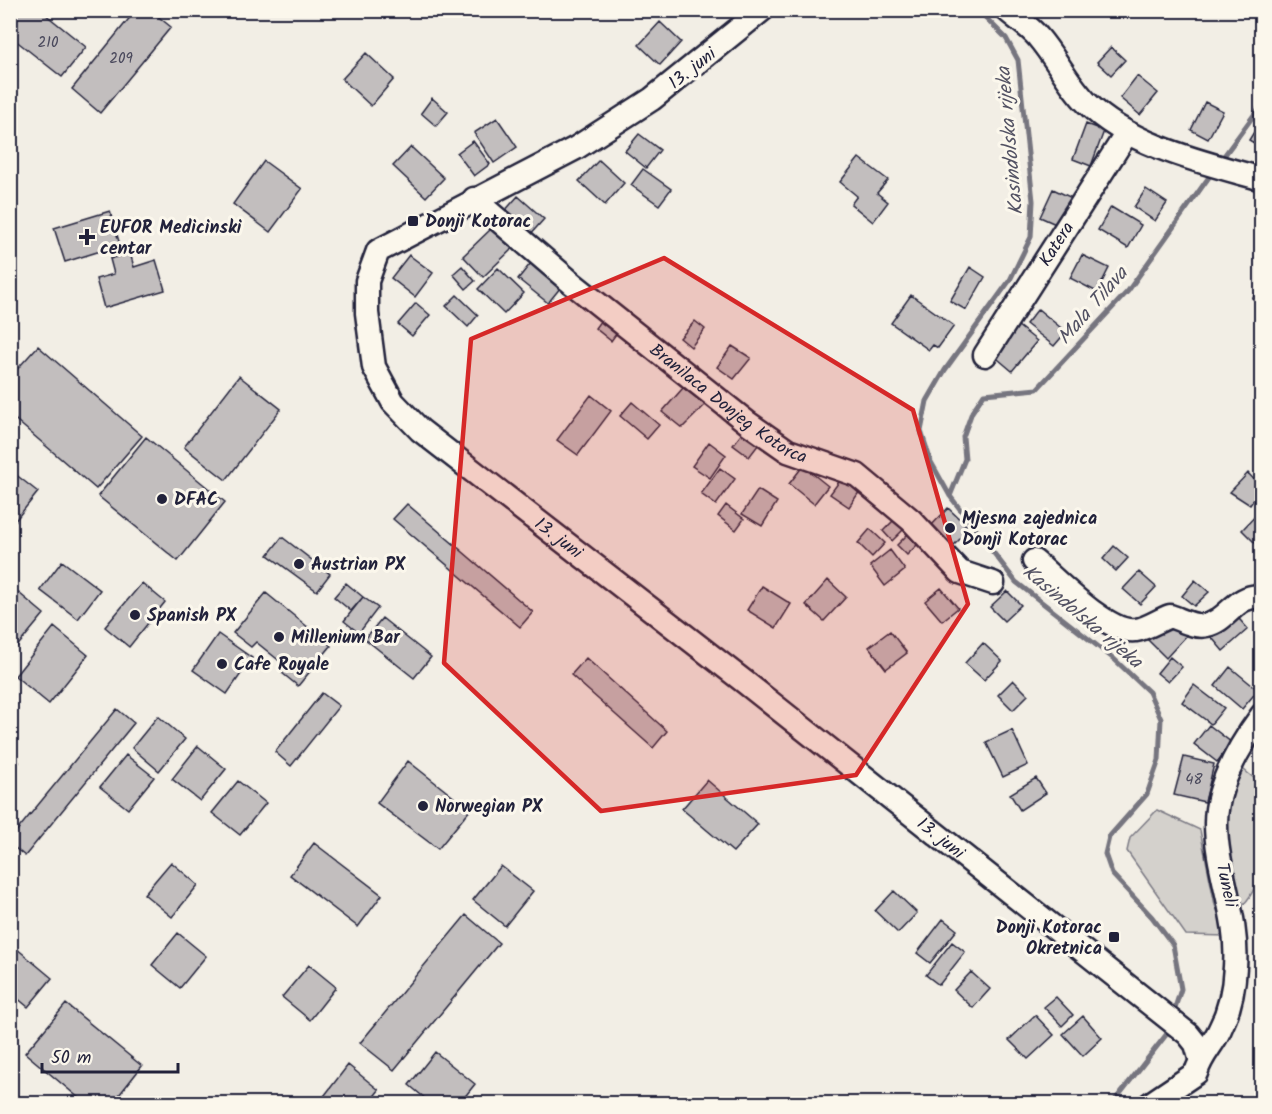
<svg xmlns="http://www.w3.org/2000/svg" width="1272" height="1114" viewBox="0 0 1272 1114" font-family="Kalam,sans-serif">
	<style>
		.green { fill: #d4d1cc; stroke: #7b7a84; stroke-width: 1.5 }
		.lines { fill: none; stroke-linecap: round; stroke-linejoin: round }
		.stream { stroke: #76747f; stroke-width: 5 }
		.building { fill: #c2bebe; stroke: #22223b; stroke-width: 1.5 }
		.minor-casing { stroke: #22223b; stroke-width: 27 }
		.minor { stroke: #fbf7ec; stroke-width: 22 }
		.marked { fill: #d62828; fill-opacity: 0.2; stroke: #d62828; stroke-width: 4.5; stroke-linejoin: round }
		.poi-dot { fill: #22223b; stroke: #fbf7ec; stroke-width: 2 }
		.labels { text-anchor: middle; stroke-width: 6; stroke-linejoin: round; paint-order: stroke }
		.number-label { font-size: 15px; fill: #4a495c }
		.street-label { font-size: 18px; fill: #22223b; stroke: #fbf7ec }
		.poi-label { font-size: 18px; font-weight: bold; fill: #22223b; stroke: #fbf7ec; text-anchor: start }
		.water-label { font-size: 20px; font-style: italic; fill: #535263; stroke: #fbf7ec }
	</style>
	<rect width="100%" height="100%" fill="#f2eee5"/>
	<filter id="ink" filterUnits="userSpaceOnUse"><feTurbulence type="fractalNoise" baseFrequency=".0167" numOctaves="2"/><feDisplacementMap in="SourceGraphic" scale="12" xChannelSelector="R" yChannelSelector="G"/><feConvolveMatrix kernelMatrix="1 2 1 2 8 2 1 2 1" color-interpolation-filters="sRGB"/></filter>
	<g filter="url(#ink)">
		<path class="green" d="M1238,765L1261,784C1261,822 1272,875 1243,905L1233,894L1221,826Z
			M1157,810L1200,830L1215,905L1227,936L1186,935L1127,851L1130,838Z"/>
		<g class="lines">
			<path class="stream" d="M978,10L1006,38L1018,60L1033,201L1031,237L1010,280L945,370L927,401L921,431L931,462L950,496L1016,582L1114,659L1149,692L1161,719L1159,760L1147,794L1109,837L1105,854L1112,874L1152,917L1173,945L1181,989L1173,1014
				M1221,160L1262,104
				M950,496L965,459L963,437L972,412L984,394L1037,389L1128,291L1214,170
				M1112,1104L1166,1035L1170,1026"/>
		</g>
		<path class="building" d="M10,10H40L86,47L62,77L10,36Z
			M136,10H150L171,27L100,113L72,89Z
			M660,22L681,42L660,65L639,45Z
			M1111,47L1125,60L1111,75L1097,62Z
			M366,53L394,79L371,106L342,79Z
			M1137,76L1158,93L1140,115L1120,98Z
			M432,98L448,112L436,126L421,113Z
			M1205,102L1223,111L1208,139L1191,130Z
			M497,118L517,147L494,163L474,133Z
			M1262,119V148L1249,140Z
			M1086,124L1104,131L1091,166L1073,159Z
			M639,134L660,150L646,168L625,151Z
			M473,141L490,164L474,176L457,153Z
			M411,147L444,178L426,197L393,166Z
			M859,158L888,180L877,193L888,202L873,222L851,204L857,196L840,182Z
			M599,160L624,183L605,205L579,181Z
			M264,161L302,189L270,232L233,204Z
			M643,169L671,189L659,205L631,185Z
			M1053,189L1072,198L1058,225L1040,217Z
			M1146,189L1167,203L1155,221L1134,207Z
			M518,196L544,219L529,236L503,213Z
			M1111,207L1141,225L1128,248L1098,230Z
			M110,211L120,245L65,262L54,228Z
			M492,228L512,249L483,277L463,256Z
			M130,253L134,267L156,260L165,290L104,308L96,279L114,274L110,259Z
			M409,255L433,273L415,297L391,278Z
			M1082,255L1109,268L1097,292L1070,278Z
			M535,258L565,282L548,303L518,279Z
			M462,266L475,281L466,289L453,274Z
			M970,267L985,277L966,310L950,301Z
			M498,268L524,293L504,314L478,289Z
			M1262,285V305L1252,298Z
			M457,295L478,315L468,327L446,306Z
			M911,295L954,326L938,348L933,345L929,350L891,323Z
			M416,303L430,315L412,336L398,324Z
			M1038,309L1066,332L1054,346L1026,324Z
			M603,317L619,330L611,341L595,328Z
			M695,321L705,329L691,347L680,338Z
			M1017,325L1037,341L1012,371L992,354Z
			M38,346L142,436L96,489L10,415V377Z
			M732,346L751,358L734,379L717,367Z
			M239,376L281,409L226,480L184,447Z
			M683,388L706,404L682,428L662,412Z
			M591,395L611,411L578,455L557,440Z
			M632,402L659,425L647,439L620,416Z
			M746,428L762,440L749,457L733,445Z
			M146,437L225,502L178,561L98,496Z
			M709,442L726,455L710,478L692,466Z
			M803,466L828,486L814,504L789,484Z
			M720,468L735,479L716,505L701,494Z
			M10,470L38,492L10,527Z
			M1248,473L1262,488L1250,505L1230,492Z
			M844,475L862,488L849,507L830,494Z
			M758,490L777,502L762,526L742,514Z
			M407,504L533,612L520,627L393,519Z
			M726,505L744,519L736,530L718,516Z
			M948,508L970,529L952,547L930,527Z
			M1262,509V548L1261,549L1242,530Z
			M896,518L906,527L892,541L883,531Z
			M870,529L885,543L872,557L858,543Z
			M910,532L920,542L907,555L897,545Z
			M282,537L330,574L317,591L268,555Z
			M1114,546L1128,558L1116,571L1103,559Z
			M890,550L905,570L885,586L870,566Z
			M62,561L100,590L78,619L40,590Z
			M1139,572L1156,587L1140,604L1123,589Z
			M828,580L846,597L824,621L806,605Z
			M1195,580L1209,592L1194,606L1182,596Z
			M142,583L165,602L129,647L105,627Z
			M346,583L363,597L351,611L334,597Z
			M762,586L791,604L776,628L747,610Z
			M13,588L44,614L10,655V592Z
			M941,588L958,608L942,621L925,601Z
			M1007,591L1021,605L1004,621L990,607Z
			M266,593L331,646L298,686L282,673L287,667L256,642L251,647L233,633Z
			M363,597L378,608L359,633L344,621Z
			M1232,611L1248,629L1223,651L1208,633Z
			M1168,617L1187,635L1166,658L1147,639Z
			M382,618L431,657L414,678L365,639Z
			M54,627L88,655L49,704L15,676Z
			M890,631L907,653L886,669L869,647Z
			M218,634L252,658L227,694L193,670Z
			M983,643L1002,661L984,680L965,663Z
			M1170,657L1182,667L1168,682L1157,673Z
			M586,658L667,731L653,748L571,675Z
			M1230,667L1258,690L1242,709L1215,686Z
			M1013,680L1028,695L1013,710L998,695Z
			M1194,685L1224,708L1211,724L1182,702Z
			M322,693L339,706L291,766L275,752Z
			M117,709L134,723L25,856L10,844V839Z
			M158,716L185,739L159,771L132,748Z
			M1209,725L1232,743L1217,762L1194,744Z
			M1012,730L1028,765L1003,777L986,742Z
			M198,746L226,769L200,801L172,779Z
			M10,755L19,762L10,772Z
			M126,755L154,777L128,809L100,787Z
			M1184,757L1214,764L1205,802L1174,795Z
			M408,761L470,810L438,849L377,803Z
			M1036,778L1046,793L1020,810L1010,794Z
			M707,780L758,824L733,852L682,809Z
			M238,781L266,803L240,835L212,813Z
			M314,843L382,895L358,927L290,875Z
			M171,862L198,885L172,917L144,894Z
			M501,866L533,891L505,926L473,900Z
			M894,891L917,913L898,933L875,911Z
			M466,915L499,943L394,1070L360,1043Z
			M943,919L957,930L930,963L917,953Z
			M178,933L206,956L180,988L152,965Z
			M952,942L965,952L939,985L926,975Z
			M10,943L52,978L28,1007L10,992Z
			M309,965L336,987L310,1020L282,997Z
			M971,972L990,989L973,1008L954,990Z
			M1056,997L1073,1015L1062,1026L1044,1007Z
			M66,1004L142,1066L112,1104H86L25,1053Z
			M1035,1015L1054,1035L1028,1059L1009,1040Z
			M1083,1016L1102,1038L1083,1056L1063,1034Z
			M435,1052L475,1084L459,1104H432L409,1085Z
			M348,1065L379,1090L368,1104H318Z"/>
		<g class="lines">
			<defs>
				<g id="minor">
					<path id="s1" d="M762,10L652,99L576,148L378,251L367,281V313L374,367L393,402L420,430L746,683L1188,1034L1196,1044L1200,1058"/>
					<path d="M1007,10C1017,19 1030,27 1038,37C1056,58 1068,84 1087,103C1129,146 1206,163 1262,179"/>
					<path id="s2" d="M474,199L573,284L748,423L788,451L857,475L911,520L960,572L993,583"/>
					<path id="s3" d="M985,355L1127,133"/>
					<path d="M1034,561C1056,579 1108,635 1136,630C1146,629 1159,620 1170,616C1182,620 1195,628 1207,625C1228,621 1236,593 1262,597"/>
					<path d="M1150,1104L1196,1073C1201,1055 1213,1045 1220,1029C1229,1011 1234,987 1235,967C1239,915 1216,872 1216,823C1216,785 1240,745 1262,715"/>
				</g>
			</defs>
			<use href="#minor" class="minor-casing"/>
			<use href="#minor" class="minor"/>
		</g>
	</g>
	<path class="marked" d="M664,258L913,410L968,604L856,775L601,811L444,663L471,339Z"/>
	<g class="poi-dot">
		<rect x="407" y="215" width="12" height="12" rx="3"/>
		<path d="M84 228h6v6h6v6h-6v6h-6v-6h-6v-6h6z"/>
		<circle cx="162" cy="499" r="6"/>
		<circle cx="950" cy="528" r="6"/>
		<circle cx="299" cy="564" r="6"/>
		<circle cx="135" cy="615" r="6"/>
		<circle cx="279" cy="637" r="6"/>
		<circle cx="222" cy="664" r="6"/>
		<circle cx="423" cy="806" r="6"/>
		<rect x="1108" y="931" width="12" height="12" rx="3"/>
	</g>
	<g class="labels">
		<g class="number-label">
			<text x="48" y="47">210</text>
			<text x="121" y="63">209</text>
			<text x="1194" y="784">48</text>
		</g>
		<g class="street-label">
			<text transform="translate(692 68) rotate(-38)" y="6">13. juni</text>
			<text dy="6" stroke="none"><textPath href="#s3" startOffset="132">Katera</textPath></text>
			<text dy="6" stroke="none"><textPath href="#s2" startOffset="327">Branilaca Donjeg Kotorca</textPath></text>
			<text dy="6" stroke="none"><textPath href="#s1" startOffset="828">13. juni</textPath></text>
			<text dy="6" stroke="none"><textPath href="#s1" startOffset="1314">13. juni</textPath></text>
			<text transform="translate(1227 885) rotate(78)" y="6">Tuneli</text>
		</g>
		<g class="poi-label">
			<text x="425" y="227">Donji Kotorac</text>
			<text x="100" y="233">EUFOR Medicinski<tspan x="100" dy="21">centar</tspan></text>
			<text x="174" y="505">DFAC</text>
			<text x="962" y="524">Mjesna zajednica<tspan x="962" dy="21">Donji Kotorac</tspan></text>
			<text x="311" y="570">Austrian PX</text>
			<text x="147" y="621">Spanish PX</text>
			<text x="291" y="643">Millenium Bar</text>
			<text x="234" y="670">Cafe Royale</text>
			<text x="435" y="812">Norwegian PX</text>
			<text x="1102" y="933" text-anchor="end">Donji Kotorac<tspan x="1102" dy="21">Okretnica</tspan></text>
		</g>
		<g class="water-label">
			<text transform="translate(1009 141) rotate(-95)" y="7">Kasindolska rijeka</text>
			<text transform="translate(1092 305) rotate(-49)" y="7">Mala Tilava</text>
			<text transform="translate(1083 616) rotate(40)" y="7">Kasindolska rijeka</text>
		</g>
	</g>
	<rect width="1272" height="1114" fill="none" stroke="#fbf7ec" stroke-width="36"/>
	<rect x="18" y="18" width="1236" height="1078" fill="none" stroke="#22223b" stroke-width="2" filter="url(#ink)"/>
	<path d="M42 1063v9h136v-9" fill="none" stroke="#22223b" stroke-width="3"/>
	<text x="51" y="1063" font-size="18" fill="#22223b" stroke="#fbf7ec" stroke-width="4.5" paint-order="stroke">50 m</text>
</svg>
